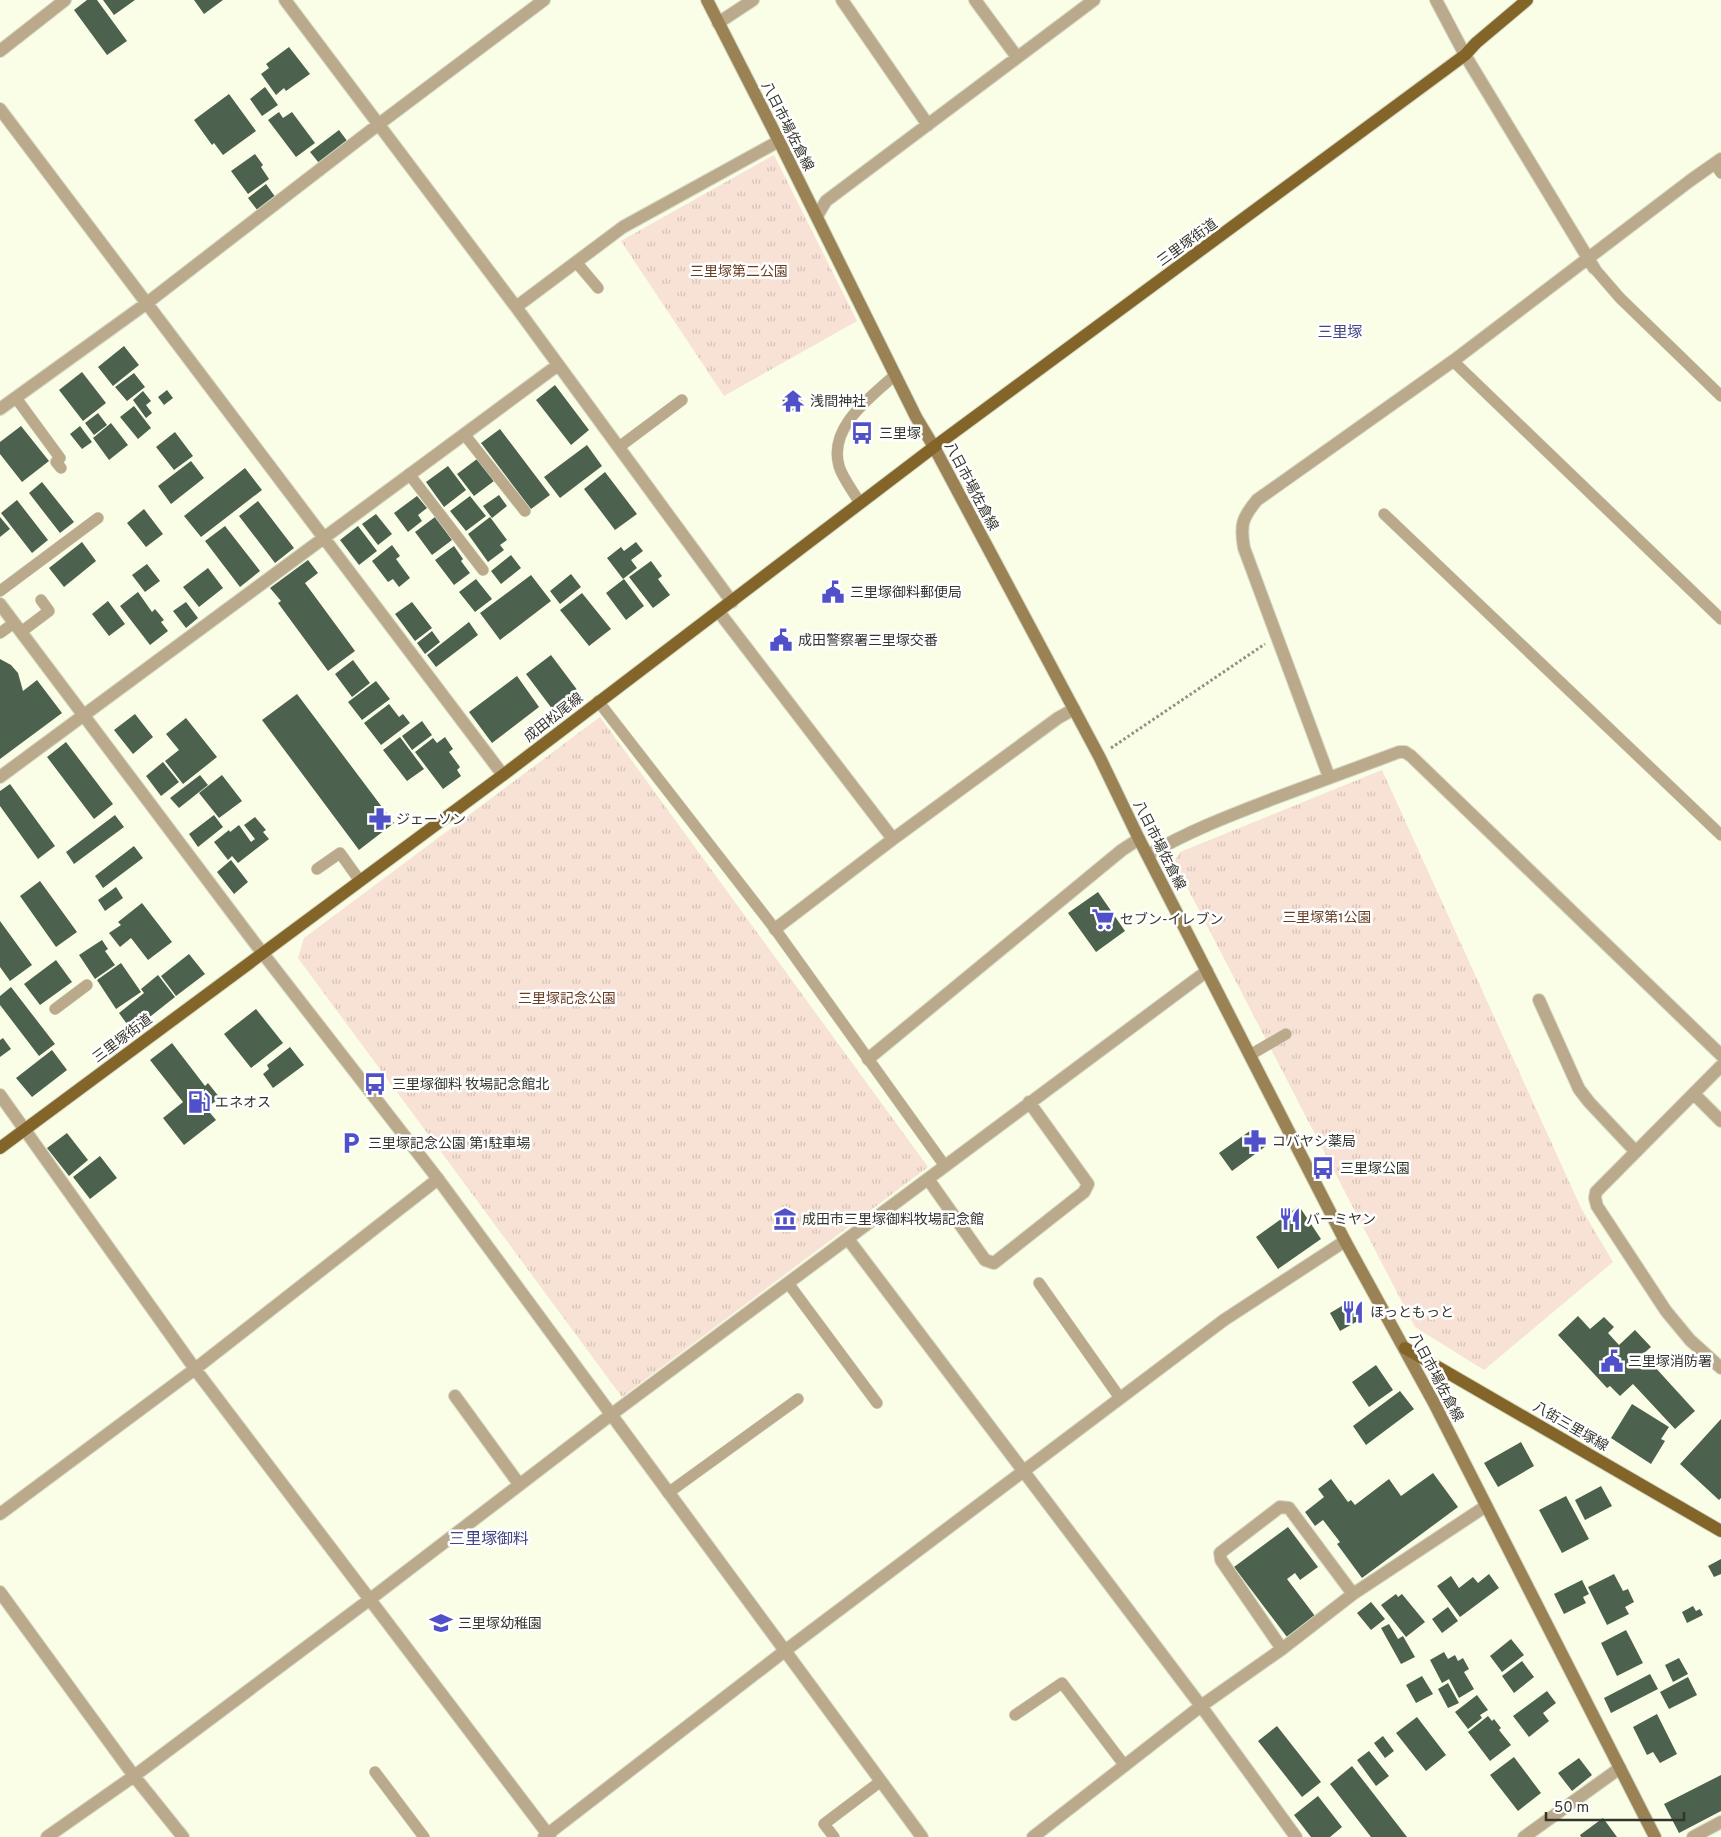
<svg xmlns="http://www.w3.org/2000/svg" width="1721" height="1837" viewBox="0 0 1721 1837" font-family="Overpass,'Noto Sans JP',sans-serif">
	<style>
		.grass { fill: url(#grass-tufts) }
		.building { fill: #4c624e }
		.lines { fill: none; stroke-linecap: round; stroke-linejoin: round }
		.service-casing { stroke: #d6dac6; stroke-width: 12 }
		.minor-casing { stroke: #d6dac6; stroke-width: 14 }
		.tertiary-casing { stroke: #d6dac6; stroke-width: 14 }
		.secondary-casing { stroke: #d6dac6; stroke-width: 14 }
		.primary-casing { stroke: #d6dac6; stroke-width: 14 }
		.path { stroke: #8f9182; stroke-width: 3; stroke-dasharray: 2.5 2.5; stroke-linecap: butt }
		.service { stroke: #baaa8b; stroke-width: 11 }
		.minor { stroke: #baaa8b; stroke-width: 12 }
		.tertiary { stroke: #baaa8b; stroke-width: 12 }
		.secondary { stroke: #9a8254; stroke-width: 12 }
		.primary { stroke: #836529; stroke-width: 12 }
		.labels { text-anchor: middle; stroke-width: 5; stroke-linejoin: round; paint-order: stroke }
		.street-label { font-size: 14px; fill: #34352d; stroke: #fff }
		.park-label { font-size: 14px; fill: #683d24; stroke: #fff }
		.poi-label { font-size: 14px; fill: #34352d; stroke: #fff; text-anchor: start }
		.neighbourhood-label { font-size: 15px; fill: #424784; stroke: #fff }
		.quarter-label { font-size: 16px; fill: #424784; stroke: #fff }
	</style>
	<defs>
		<pattern id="grass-tufts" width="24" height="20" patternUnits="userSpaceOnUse" patternTransform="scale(1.25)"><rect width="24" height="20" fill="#f8e1d5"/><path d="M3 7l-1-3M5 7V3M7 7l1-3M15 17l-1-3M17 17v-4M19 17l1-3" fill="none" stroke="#d5c2b7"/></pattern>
	</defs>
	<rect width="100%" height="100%" fill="#fafee7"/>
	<path class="grass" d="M774,155L857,321L724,396L621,241Z
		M600,717L928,1167L622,1397L298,958L304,938Z
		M1382,770L1581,1208L1613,1262L1484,1370L1415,1327L1174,862L1180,852Z"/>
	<path class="building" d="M87,0H97L127,41L107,55L74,10Z
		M103,0H135L114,15Z
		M194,0H223L204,14Z
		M289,47L310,74L286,91L284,88L276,95L261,74L269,68L266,64Z
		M265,87L278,105L262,116L250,99Z
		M229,94L256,131L223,155L214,143L212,145L194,120Z
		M279,112L283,118L292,112L315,143L296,157L268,120Z
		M339,130L348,142L319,163L310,152Z
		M255,154L263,165L261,167L269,179L248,194L231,171Z
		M266,184L276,198L258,211L248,198Z
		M124,346L139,365L113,386L98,367Z
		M82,372L106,403L83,421L59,390Z
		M134,373L145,387L127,401L115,387Z
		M555,385L589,430L571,445L536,400Z
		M794,389L804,404L790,412L781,398Z
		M167,390L173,398L164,405L158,397Z
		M143,391L151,401L146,405L152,413L146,418L133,400Z
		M134,406L151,428L138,439L120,417Z
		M98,413L107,425L94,435L85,423Z
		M111,423L128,445L109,460L93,438Z
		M21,426L49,461L22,482L0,454V442Z
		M80,426L92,442L82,449L70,434Z
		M500,429L550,495L531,509L481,443Z
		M175,432L193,456L174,470L156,447Z
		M587,445L602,466L560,498L544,477Z
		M477,459L494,481L474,496L457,474Z
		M191,461L204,478L171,504L158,486Z
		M448,466L466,490L444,507L426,482Z
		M245,468L262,490L201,537L184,516Z
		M605,472L637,514L615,530L584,489Z
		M42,482L74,522L60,533L29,493Z
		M499,495L507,506L492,518L483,506Z
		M417,496L427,508L418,515L422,521L408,532L394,513Z
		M470,496L486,516L466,531L450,511Z
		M17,500L48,540L32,553L1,513Z
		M258,501L294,548L275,563L239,516Z
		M144,509L163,534L146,547L127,523Z
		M376,514L392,534L378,545L362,524Z
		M0,517L10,529L0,537Z
		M435,517L452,540L432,555L415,532Z
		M490,517L507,540L500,545L504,550L488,562L468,534Z
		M225,526L260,571L240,587L205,541Z
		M358,526L377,551L359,565L340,540Z
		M82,542L96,561L64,587L49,568Z
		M636,542L643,551L631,560L637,568L623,579L607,558L621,547L624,551Z
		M392,545L400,556L396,559L410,578L399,587L393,579L388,582L372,561Z
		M454,546L463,559L461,561L470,573L454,585L435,560Z
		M511,555L521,568L501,584L491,571Z
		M308,560L318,573L305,583L355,651L328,671L278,603L281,601L270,588Z
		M651,561L662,576L658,579L670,595L653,608L629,577Z
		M147,564L160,581L145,592L132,575Z
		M208,568L223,588L199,607L183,587Z
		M571,574L581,587L560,604L550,591Z
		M531,575L551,601L500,640L480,613Z
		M476,579L492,599L475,612L459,592Z
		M624,579L644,606L626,620L606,593Z
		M138,592L152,612L155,609L164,620L161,622L168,631L150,645L120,606Z
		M582,593L611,629L589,646L560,610Z
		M108,601L125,624L109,636L92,614Z
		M186,602L198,618L186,628L173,611Z
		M412,602L432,628L415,641L395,614Z
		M469,622L478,635L436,667L427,655Z
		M432,631L440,642L425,654L417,643Z
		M551,655L581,695L556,714L526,674Z
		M0,659L11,665L18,673L23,691L37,680L62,713L0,759Z
		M353,660L370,683L352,697L335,674Z
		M517,676L539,707L492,743L469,712Z
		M376,681L390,699L362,720L348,702Z
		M297,694L394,823L359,850L262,720Z
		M389,704L399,717L403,714L410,723L381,745L364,723Z
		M135,714L153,737L133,754L114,730Z
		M186,718L217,757L183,784L165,761L179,750L166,734Z
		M422,721L432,735L412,750L402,736Z
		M400,737L424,769L407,781L383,750Z
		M445,737L453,749L449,752L460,767L457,770L461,776L443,789L415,752L433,738L437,743Z
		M66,742L113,804L94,819L47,757Z
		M163,762L179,782L161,796L146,776Z
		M200,775L208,785L179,808L170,798Z
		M222,775L242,801L219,818L199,793Z
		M10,784L55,846L38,859L0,806V791Z
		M115,815L124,827L74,864L66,852Z
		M214,815L223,827L198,847L189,834Z
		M255,817L266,830L263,832L269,839L238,863L232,856L228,860L214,842L229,830L230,832L239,825L251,842L255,839L244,825Z
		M134,846L143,858L103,888L95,876Z
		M231,860L248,882L234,894L217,872Z
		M40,881L77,932L56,947L20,896Z
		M116,887L123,898L105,911L98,900Z
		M1098,892L1125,931L1096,952L1068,913Z
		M142,903L172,942L148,960L131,938L120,947L109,933L121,925L118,922Z
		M0,921L32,965L10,981L0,967Z
		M102,940L108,949L105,951L115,965L95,979L79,955Z
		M189,954L205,974L176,996L161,976Z
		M56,960L72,982L40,1005L24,984Z
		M121,963L141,992L116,1009L97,980Z
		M158,975L175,997L132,1031L119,1013L144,993L141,989Z
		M11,987L55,1044L39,1056L0,1005V996Z
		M256,1009L283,1043L251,1068L224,1034Z
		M3,1038L11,1049L0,1057V1040Z
		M172,1043L205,1086L208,1083L220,1098L206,1108L216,1120L184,1145L163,1118L183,1102L150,1060Z
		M290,1047L304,1065L273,1088L263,1074L269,1069L267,1065Z
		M52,1050L67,1070L32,1097L16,1078Z
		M1254,1128L1266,1146L1232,1171L1219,1153Z
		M67,1133L88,1160L69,1176L47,1148Z
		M100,1156L117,1178L90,1199L73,1177Z
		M1299,1206L1321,1239L1278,1269L1256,1237Z
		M1352,1300L1363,1318L1340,1331L1330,1313Z
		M1578,1316L1590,1329L1604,1317L1614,1327L1608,1333L1619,1345L1635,1330L1651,1347L1643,1354L1695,1411L1675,1429L1633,1384L1620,1396L1610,1386L1607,1388L1558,1335Z
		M1376,1365L1393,1390L1369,1407L1352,1382Z
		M1400,1391L1414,1409L1366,1445L1353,1426Z
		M1632,1404L1669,1427L1661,1439L1665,1441L1651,1464L1611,1438Z
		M1721,1419V1498L1719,1500L1680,1464Z
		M1521,1442L1534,1466L1498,1487L1484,1463Z
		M1433,1473L1458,1507L1362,1578L1337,1544L1340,1542L1323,1520L1315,1526L1305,1512L1324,1497L1318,1489L1331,1479L1348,1502L1351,1500L1355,1505L1389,1479L1401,1496Z
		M1601,1486L1612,1506L1585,1520L1575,1500Z
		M1566,1496L1589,1539L1562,1553L1539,1510Z
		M1288,1527L1318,1567L1300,1580L1295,1573L1287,1579L1315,1616L1287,1637L1234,1567Z
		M1721,1559V1574L1714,1577L1708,1566Z
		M1489,1574L1499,1588L1460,1617L1437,1586L1451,1576L1459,1588L1473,1577L1478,1583Z
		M1614,1574L1623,1591L1628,1589L1634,1602L1625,1607L1629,1614L1607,1625L1588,1587Z
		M1582,1580L1589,1594L1583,1597L1586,1603L1564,1614L1554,1594Z
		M1396,1594L1398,1597L1402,1594L1425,1622L1406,1637L1381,1605Z
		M1371,1602L1385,1619L1371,1630L1357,1613Z
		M1693,1606L1696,1611L1700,1609L1703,1615L1687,1623L1682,1612Z
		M1448,1607L1458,1621L1442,1633L1432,1619Z
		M1389,1624L1398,1639L1403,1636L1415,1657L1401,1664L1381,1628Z
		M1626,1630L1643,1663L1617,1676L1601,1643Z
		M1511,1639L1524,1655L1502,1672L1490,1656Z
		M1444,1652L1448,1659L1455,1655L1458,1661L1463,1658L1469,1669L1464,1672L1474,1689L1459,1698L1449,1679L1442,1683L1430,1660Z
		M1679,1658L1688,1674L1673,1682L1665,1665Z
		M1522,1661L1534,1677L1514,1693L1502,1676Z
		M1650,1674L1658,1689L1611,1713L1604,1698Z
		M1422,1676L1433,1694L1416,1703L1406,1685Z
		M1688,1677L1697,1695L1669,1709L1660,1692Z
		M1448,1683L1459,1703L1448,1708L1438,1689Z
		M1547,1691L1556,1703L1543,1713L1549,1721L1529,1737L1513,1716Z
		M1477,1695L1488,1710L1480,1715L1482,1718L1468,1729L1455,1712Z
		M1657,1714L1677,1754L1660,1763L1653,1752L1647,1755L1633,1727Z
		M1488,1716L1492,1721L1494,1719L1501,1728L1499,1730L1511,1745L1490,1761L1468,1732Z
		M1417,1717L1446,1755L1426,1771L1396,1733Z
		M1277,1726L1321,1782L1302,1797L1258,1741Z
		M1383,1736L1394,1751L1385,1758L1374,1743Z
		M1369,1751L1389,1776L1376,1786L1357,1760Z
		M1514,1757L1541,1793L1518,1811L1490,1775Z
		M1579,1758L1592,1775L1572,1791L1558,1773Z
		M1352,1766L1407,1837H1371L1330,1784Z
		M1721,1775V1811L1679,1833L1664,1804Z
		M1318,1796L1342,1827L1330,1837H1311L1294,1815Z
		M1603,1818L1617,1837H1581L1580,1835Z"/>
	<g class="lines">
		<defs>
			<path id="service" d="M1715,164L1721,173
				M576,262L598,288
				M1594,268L1620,298L1721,396
				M1453,361L1721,619
				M16,398L60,458L56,462L61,468
				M464,434L525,511
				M619,447L682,400
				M409,474L483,570
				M860,503C854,493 842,477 839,466C828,427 870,398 895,375
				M1384,514L1721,835
				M0,591L98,518
				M21,632L49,611L41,600
				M0,633L14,623
				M598,701L775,929L945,1166
				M317,869L340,853L360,881
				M55,1009L87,985
				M1250,1055L1286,1034
				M788,1283L877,1403
				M1039,1283L1120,1398
				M668,1493L798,1399
				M1015,1715L1062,1683L1125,1766
				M375,1772L424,1837
				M834,1837L824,1824L881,1781"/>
			<path id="minor" d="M285,0L516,307L732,602
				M842,0L928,125
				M975,0L1017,57
				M1436,0L1465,55L1594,268
				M718,23L753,0
				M0,51L65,0
				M0,109L503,775
				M817,216L826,201L1094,0
				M516,307L623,227L779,141
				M0,409L147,303L379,124L544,0
				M719,612L893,839
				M0,777L558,365
				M1329,777L1244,548C1240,525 1242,518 1257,500L1453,361L1691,180L1721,159
				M1148,855C1187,832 1228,816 1270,800C1313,784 1356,768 1399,752H1405L1411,756L1721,1055
				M775,929L893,839L1058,718L1074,709
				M1539,1000L1579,1089L1589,1102L1636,1152
				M868,1059L1122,850L1139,839
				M1721,1066L1596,1192L1595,1198L1597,1206L1666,1311L1690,1340L1721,1368
				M1694,1094L1721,1121
				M0,1095L195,1369L550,1837
				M928,1179L985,1260L994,1263L1084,1192L1088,1184L1029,1102
				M848,1239L1201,1706L1296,1837
				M455,1396L519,1484
				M0,1514L195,1369L438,1179
				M0,1592L134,1776L183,1837
				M1282,1649L1221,1560L1220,1553L1280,1507L1289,1508L1353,1594
				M47,1837L134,1776L369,1600L612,1414L1207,971
				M1033,1837L1201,1706L1282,1649L1353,1594L1486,1506
				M1524,1837L1620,1768
				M1693,1837L1721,1822"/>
			<path id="tertiary" d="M0,604L254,942L438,1179L922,1837
				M544,1837L786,1650L1224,1320L1345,1241"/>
			<path id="secondary" d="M707,0L779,141L916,417L934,447L1100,758L1139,839L1345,1241L1434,1403L1655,1837"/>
			<path id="primary" d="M0,1148L503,775L934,447L1465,55L1476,43L1527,0
				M1405,1348L1721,1531"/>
		</defs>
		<use href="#service" class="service-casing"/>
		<use href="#minor" class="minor-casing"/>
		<use href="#tertiary" class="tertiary-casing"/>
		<use href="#secondary" class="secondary-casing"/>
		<use href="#primary" class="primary-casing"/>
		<path class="path" d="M1111,748L1265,644"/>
		<use href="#service" class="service"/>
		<use href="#minor" class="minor"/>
		<use href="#tertiary" class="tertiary"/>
		<use href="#secondary" class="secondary"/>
		<use href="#primary" class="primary"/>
	</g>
	<defs>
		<symbol id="temple-bare" viewBox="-9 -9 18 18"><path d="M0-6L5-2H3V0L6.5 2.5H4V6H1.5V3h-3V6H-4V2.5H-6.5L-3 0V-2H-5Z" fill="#5051c8" stroke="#fff" stroke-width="2.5" paint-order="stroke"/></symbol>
		<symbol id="bus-bare" viewBox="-9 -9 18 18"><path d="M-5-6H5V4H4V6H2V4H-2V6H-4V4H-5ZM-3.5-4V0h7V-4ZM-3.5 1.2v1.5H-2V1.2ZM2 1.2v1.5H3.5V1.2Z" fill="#5051c8" stroke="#fff" stroke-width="2.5" paint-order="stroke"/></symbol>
		<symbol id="civic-bare" viewBox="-9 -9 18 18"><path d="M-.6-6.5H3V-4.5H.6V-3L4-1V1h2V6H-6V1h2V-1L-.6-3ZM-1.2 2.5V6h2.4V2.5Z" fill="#5051c8" stroke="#fff" stroke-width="2.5" paint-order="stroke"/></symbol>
		<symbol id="pharmacy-bare" viewBox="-9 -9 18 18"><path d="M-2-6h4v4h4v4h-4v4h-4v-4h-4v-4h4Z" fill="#5051c8" stroke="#fff" stroke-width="2.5" paint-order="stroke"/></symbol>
		<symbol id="supermarket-bare" viewBox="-9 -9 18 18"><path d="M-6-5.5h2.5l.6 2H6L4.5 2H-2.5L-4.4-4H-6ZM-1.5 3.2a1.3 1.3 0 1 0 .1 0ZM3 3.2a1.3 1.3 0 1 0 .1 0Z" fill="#5051c8" stroke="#fff" stroke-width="2.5" paint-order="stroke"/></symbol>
		<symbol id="fuel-bare" viewBox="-9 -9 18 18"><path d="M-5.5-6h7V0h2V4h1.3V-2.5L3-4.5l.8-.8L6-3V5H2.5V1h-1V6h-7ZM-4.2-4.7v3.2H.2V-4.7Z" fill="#5051c8" stroke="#fff" stroke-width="2.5" paint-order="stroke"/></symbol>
		<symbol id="parking-bare" viewBox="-9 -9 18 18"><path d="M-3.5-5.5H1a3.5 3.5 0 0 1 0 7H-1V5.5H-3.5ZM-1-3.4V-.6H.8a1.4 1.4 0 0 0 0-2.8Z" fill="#5051c8" stroke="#fff" stroke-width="2.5" paint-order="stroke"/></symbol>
		<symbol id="museum-bare" viewBox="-9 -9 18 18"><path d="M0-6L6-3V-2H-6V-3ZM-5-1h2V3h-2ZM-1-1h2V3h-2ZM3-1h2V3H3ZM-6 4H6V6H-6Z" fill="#5051c8" stroke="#fff" stroke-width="2.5" paint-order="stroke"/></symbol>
		<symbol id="restaurant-bare" viewBox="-9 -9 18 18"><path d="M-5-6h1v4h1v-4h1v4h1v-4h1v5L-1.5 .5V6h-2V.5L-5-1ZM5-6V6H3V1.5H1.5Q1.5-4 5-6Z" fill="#5051c8" stroke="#fff" stroke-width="2.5" paint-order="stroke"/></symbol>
		<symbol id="school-bare" viewBox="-9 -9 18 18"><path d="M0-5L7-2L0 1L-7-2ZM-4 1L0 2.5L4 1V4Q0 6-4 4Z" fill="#5051c8" stroke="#fff" stroke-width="2.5" paint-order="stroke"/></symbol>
	</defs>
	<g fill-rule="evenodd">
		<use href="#temple-bare" x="777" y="385" width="32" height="32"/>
		<use href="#bus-bare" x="846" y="417" width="32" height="32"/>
		<use href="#civic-bare" x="817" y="576" width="32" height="32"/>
		<use href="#civic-bare" x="765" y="624" width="32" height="32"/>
		<use href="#pharmacy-bare" x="364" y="803" width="32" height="32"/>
		<use href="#supermarket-bare" x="1087" y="903" width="32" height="32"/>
		<use href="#bus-bare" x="359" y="1068" width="32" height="32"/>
		<use href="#fuel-bare" x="183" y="1086" width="32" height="32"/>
		<use href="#pharmacy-bare" x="1239" y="1125" width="32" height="32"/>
		<use href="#parking-bare" x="335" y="1127" width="32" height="32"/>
		<use href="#bus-bare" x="1307" y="1152" width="32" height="32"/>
		<use href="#museum-bare" x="769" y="1203" width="32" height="32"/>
		<use href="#restaurant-bare" x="1274" y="1203" width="32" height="32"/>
		<use href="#restaurant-bare" x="1337" y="1296" width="32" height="32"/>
		<use href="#civic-bare" x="1596" y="1345" width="32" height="32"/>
		<use href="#school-bare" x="425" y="1607" width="32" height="32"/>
	</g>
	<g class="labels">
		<g class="street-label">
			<text transform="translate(788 126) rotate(63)" y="5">八日市場佐倉線</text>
			<text transform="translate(1187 242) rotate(-36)" y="5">三里塚街道</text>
			<text transform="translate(972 486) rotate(62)" y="5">八日市場佐倉線</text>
			<text transform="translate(553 717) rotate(-38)" y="5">成田松尾線</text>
			<text transform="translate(1160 845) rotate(63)" y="5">八日市場佐倉線</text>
			<text transform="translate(122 1038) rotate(-37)" y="5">三里塚街道</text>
			<text transform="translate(1437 1377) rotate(62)" y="5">八日市場佐倉線</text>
			<text transform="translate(1571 1426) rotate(30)" y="5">八街三里塚線</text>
		</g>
		<g class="park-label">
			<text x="739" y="276">三里塚第二公園</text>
			<text x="1327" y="922">三里塚第1公園</text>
			<text x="567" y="1003">三里塚記念公園</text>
		</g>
		<g class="poi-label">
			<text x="810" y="406">浅間神社</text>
			<text x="879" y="438">三里塚</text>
			<text x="850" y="597">三里塚御料郵便局</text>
			<text x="798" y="645">成田警察署三里塚交番</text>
			<text x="396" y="824">ジェーソン</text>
			<text x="1120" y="924">セブン-イレブン</text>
			<text x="392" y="1089">三里塚御料 牧場記念館北</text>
			<text x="215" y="1107">エネオス</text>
			<text x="1272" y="1146">コバヤシ薬局</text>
			<text x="368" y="1148">三里塚記念公園 第1駐車場</text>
			<text x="1340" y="1173">三里塚公園</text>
			<text x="802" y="1224">成田市三里塚御料牧場記念館</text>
			<text x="1306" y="1224">バーミヤン</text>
			<text x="1370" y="1317">ほっともっと</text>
			<text x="1628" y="1366">三里塚消防署</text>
			<text x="458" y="1628">三里塚幼稚園</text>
		</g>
		<g class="neighbourhood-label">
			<text x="1340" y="337">三里塚</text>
		</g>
		<g class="quarter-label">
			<text x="489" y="1544">三里塚御料</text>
		</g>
	</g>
	<path d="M1546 1812v8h138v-8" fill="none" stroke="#34352d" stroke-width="2.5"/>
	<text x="1554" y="1812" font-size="15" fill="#34352d" stroke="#ffffff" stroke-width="4" paint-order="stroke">50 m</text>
</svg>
